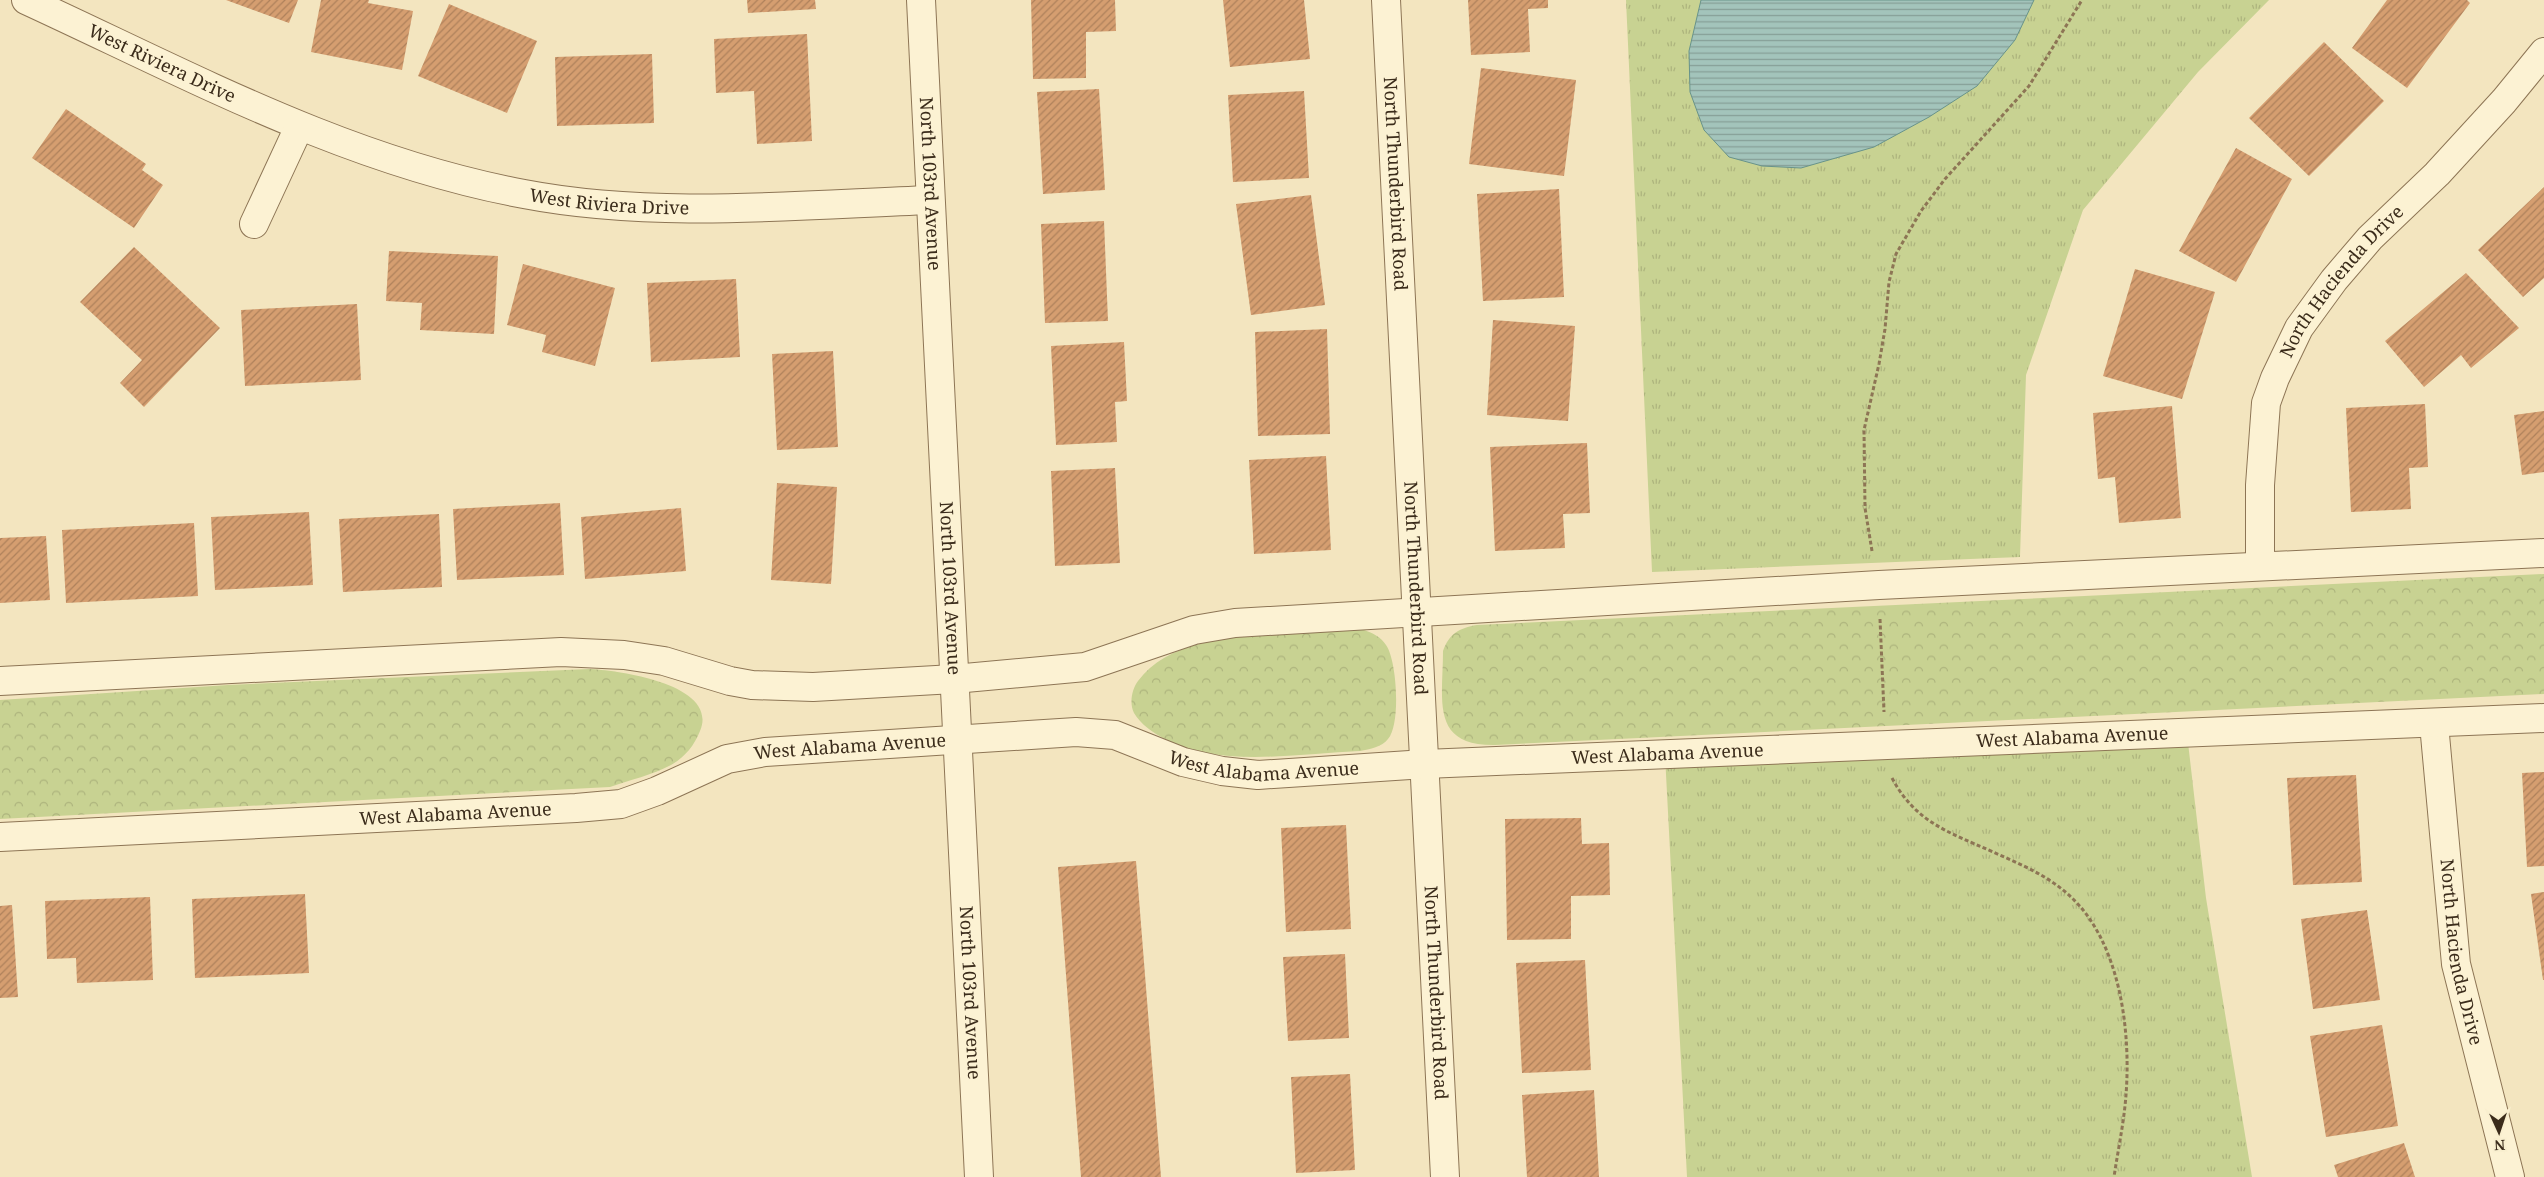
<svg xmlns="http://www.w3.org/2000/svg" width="2544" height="1177" viewBox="0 0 2544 1177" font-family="'Noto Serif',serif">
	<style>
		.grass { fill: url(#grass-tufts) }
		.park { fill: url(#park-crowns) }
		.water { fill: url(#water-rules); stroke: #68938a }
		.building { fill: url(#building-hatch) }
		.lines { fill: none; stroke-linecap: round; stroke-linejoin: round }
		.minor-casing { stroke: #8d7555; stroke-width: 30 }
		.path { stroke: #8d7555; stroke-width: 3; stroke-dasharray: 4 2.5; stroke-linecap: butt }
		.minor { stroke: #fcf2d3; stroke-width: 28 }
		.labels { text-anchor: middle; stroke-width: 4; stroke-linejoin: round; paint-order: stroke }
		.street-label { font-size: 18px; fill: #3b2c1b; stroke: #f9efcf }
	</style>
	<defs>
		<pattern id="grass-tufts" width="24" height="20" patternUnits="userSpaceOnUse" patternTransform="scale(1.25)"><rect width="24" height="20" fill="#c8d292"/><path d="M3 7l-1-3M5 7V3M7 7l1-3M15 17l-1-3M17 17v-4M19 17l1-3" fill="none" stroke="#adb47d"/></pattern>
		<pattern id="park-crowns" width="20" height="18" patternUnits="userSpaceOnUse" patternTransform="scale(1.25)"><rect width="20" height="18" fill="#c8d292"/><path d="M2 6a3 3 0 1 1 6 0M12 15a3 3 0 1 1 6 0" fill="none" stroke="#adb47d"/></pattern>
		<pattern id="water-rules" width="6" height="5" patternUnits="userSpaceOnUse" patternTransform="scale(1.25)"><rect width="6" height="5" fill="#a3c4bb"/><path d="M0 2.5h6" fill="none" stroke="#869f97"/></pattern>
		<pattern id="building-hatch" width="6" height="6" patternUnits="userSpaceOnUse" patternTransform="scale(1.25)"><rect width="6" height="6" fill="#d59e70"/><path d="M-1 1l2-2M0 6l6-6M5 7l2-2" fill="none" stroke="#ae815b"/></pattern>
	</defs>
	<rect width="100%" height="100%" fill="#f3e5bf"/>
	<path class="grass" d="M1626,0H2269L2198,72L2083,210L2026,375L2020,557L1652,572Z
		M2187,734L2206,898L2252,1177H1687L1665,755Z"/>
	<path class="park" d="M2544,574V694L1495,745C1430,746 1443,700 1443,651C1449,634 1459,628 1477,625Z
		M1364,630C1373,633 1381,637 1386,645C1397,660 1401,725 1388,739C1382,747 1370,749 1360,751C1310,753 1255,762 1205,753C1182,748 1147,735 1134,713C1129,703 1132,689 1138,681C1171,636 1243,637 1292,633C1316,632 1340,629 1364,630Z
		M589,669C617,670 720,684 700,731C694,746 685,757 671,765C652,775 630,780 610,787L0,819V700L228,685Z"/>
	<path class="water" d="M1701,0H2034L2015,40L1977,86L1929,117L1874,147L1801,168L1762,166L1729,157L1704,130L1690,92L1689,51Z"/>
	<path class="building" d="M226,0H298L289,23Z
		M321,0H369L368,3L413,11L402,70L311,52Z
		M747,0H815L816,9L748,13Z
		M1031,0H1115L1116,31L1086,32V78L1033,79Z
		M1223,0H1304L1310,59L1230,67Z
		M1468,0H1548V8L1528,9L1530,52L1471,55Z
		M2387,0H2467L2470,3L2407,88L2352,48Z
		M449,4L537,41L507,113L418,76Z
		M807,34L812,141L757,144L754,91L716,93L714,39Z
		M2324,42L2384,101L2309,176L2249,118Z
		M652,54L654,123L557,126L555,57Z
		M1481,68L1576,80L1564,176L1469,164Z
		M1099,89L1105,190L1043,194L1037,92Z
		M1304,91L1309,178L1233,182L1228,95Z
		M66,109L146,164L142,170L163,185L134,228L32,158Z
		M2236,148L2292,179L2236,282L2179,251Z
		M2544,187V278L2523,297L2478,250Z
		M1559,189L1564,297L1483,301L1477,194Z
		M1311,195L1325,305L1251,315L1236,204Z
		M1104,221L1108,321L1045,323L1041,224Z
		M134,247L220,328L144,407L120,383L142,360L80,302Z
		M389,251L498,256L494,334L420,330L422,303L386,301Z
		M523,264L615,288L595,366L542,352L546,335L507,325Z
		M2135,269L2215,292L2182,399L2103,376Z
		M2466,273L2519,328L2471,368L2461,355L2424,387L2385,341Z
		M736,279L740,357L651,362L647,283Z
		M357,304L361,380L245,386L241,310Z
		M1493,320L1575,326L1568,421L1487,415Z
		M1327,329L1330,434L1258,436L1255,332Z
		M1124,342L1127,401L1115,402L1117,442L1056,445L1051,346Z
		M833,351L838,447L777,450L772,354Z
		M2425,404L2428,467L2409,468L2411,509L2351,512L2346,408Z
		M2172,406L2181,518L2119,523L2115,477L2098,479L2093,413Z
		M2544,411V472L2522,475L2514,415Z
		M1587,443L1590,513L1563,514L1565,548L1495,551L1490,447Z
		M1326,456L1331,550L1254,554L1249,460Z
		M1115,468L1120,563L1055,566L1051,471Z
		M777,483L837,487L831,584L771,580Z
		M560,503L564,575L457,580L453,509Z
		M681,508L686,571L585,579L581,517Z
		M309,512L313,585L215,590L211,517Z
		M439,514L442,587L343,592L339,519Z
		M194,523L198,596L66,603L62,530Z
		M46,536L50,600L0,603V538Z
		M2544,772V866L2527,867L2522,773Z
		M2356,775L2362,882L2293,885L2287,778Z
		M1581,818L1582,844L1609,843L1610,895L1571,896V939L1507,940L1505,819Z
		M1346,825L1351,929L1286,932L1281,828Z
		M1136,861L1161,1177H1081L1058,867Z
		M2544,892V980H2543L2531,894Z
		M305,894L309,973L195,978L192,899Z
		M150,897L153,980L77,983L76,958L47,959L45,901Z
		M12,905L18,997L0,998V906Z
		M2367,910L2380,1000L2313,1009L2301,919Z
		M1345,954L1349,1038L1288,1041L1283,957Z
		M1585,960L1591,1070L1522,1073L1516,963Z
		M2382,1025L2398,1126L2326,1137L2310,1036Z
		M1350,1074L1355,1170L1296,1173L1291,1077Z
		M1594,1090L1599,1177H1527L1522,1095Z
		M2404,1143L2415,1177H2338L2334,1165Z"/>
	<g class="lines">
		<defs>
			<g id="minor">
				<path id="s1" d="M26,0C189,75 346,161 524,194C654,219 798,205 930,200"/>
				<path id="s2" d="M921,0L979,1177"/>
				<path id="s3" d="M1386,0L1445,1177"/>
				<path d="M254,224L299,127"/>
				<path id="s4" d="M2260,566V485L2266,403L2275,378L2299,328L2334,280L2370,238L2437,174L2504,101L2544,52"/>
				<path d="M0,681L561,652L624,655L664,661L730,681L752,685L813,687L954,679L1085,667L1194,630L1235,623L1879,585L2544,553"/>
				<path id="s5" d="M2434,724L2456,964L2510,1177"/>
				<path id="s6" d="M0,837L576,808L621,804L657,791L727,759L765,752L1076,732L1115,735L1183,762L1222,771L1258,775L1425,764L2544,718"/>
			</g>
		</defs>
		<use href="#minor" class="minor-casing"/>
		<path class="path" d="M1872,551L1865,508L1864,430L1879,364L1885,329L1889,282L1896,254L1921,211L1945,179L2029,86L2082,0
			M1880,619L1884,712
			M1892,778C1916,823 1949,832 1993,852C2020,864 2049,876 2071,897C2120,943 2131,1030 2126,1095C2124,1122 2118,1150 2114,1177"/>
		<use href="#minor" class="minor"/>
	</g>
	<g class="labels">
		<g class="street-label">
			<text dy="6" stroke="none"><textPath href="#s1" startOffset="150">West Riviera Drive</textPath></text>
			<text dy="6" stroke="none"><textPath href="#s2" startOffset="184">North 103rd Avenue</textPath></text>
			<text dy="6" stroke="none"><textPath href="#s3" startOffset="184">North Thunderbird Road</textPath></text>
			<text dy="6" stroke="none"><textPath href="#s1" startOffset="622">West Riviera Drive</textPath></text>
			<text dy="6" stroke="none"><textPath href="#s4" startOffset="308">North Hacienda Drive</textPath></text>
			<text dy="6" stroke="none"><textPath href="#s3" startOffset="589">North Thunderbird Road</textPath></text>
			<text dy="6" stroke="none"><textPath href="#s2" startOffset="589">North 103rd Avenue</textPath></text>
			<text dy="6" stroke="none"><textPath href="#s6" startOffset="2091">West Alabama Avenue</textPath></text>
			<text dy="6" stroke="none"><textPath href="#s6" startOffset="861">West Alabama Avenue</textPath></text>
			<text dy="6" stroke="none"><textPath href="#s6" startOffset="1686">West Alabama Avenue</textPath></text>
			<text dy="6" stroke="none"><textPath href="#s6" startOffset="1281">West Alabama Avenue</textPath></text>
			<text dy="6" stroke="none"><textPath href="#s6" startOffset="456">West Alabama Avenue</textPath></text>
			<text dy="6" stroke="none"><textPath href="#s5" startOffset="230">North Hacienda Drive</textPath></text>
			<text dy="6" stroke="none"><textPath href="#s2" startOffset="994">North 103rd Avenue</textPath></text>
			<text dy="6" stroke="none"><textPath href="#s3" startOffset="994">North Thunderbird Road</textPath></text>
		</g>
	</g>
	<g transform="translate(2499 1132) rotate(177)" stroke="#f9efcf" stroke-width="4" paint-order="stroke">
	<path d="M0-4L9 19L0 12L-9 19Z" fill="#3b2c1b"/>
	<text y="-8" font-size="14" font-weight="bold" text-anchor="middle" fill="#3b2c1b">N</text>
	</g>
</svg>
